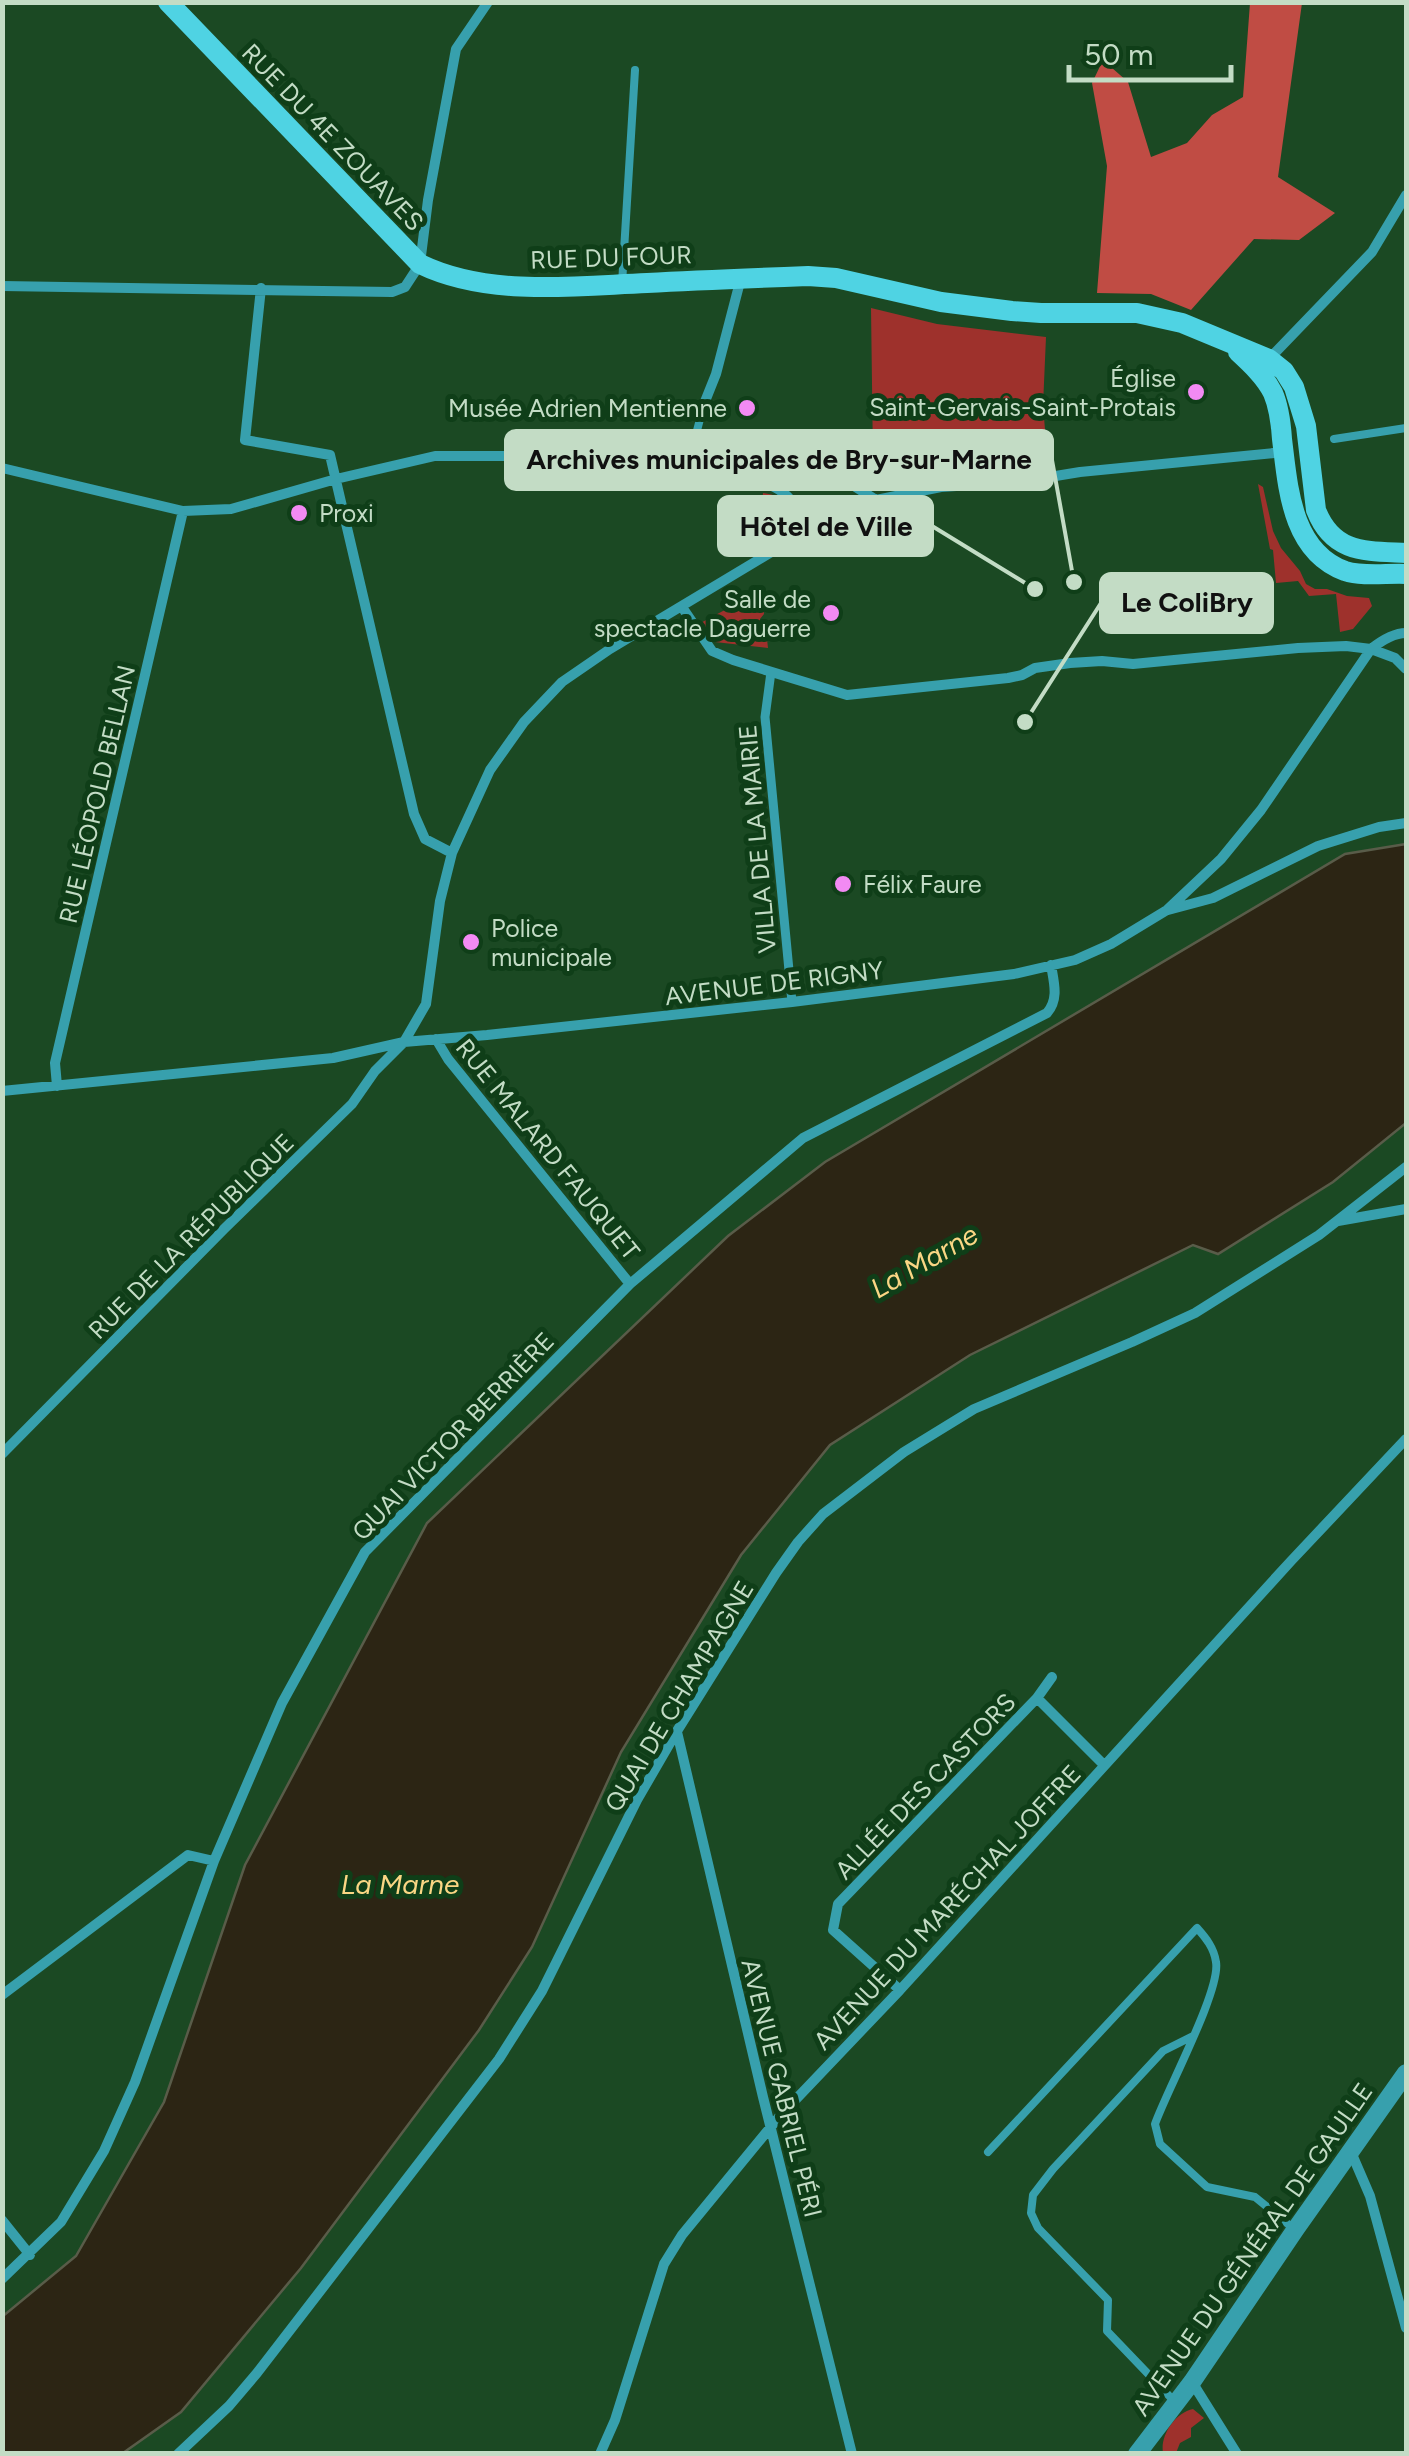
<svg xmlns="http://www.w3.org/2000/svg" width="1409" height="2456" viewBox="0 0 1409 2456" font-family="Figtree,sans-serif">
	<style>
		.green { fill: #9e312c }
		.forest { fill: #c04c44 }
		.water { fill: #2c2514; stroke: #595c49; stroke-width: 2.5 }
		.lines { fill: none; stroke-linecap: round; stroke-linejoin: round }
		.service { stroke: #37a0ad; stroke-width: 8 }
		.pedestrian { stroke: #37a0ad; stroke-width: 9 }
		.minor { stroke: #37a0ad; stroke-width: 10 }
		.tertiary { stroke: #37a0ad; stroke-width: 18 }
		.secondary { stroke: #4fd3e3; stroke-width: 20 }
		.poi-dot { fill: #f28af3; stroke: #0f3e18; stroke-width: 4 }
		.labels { text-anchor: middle; stroke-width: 10; stroke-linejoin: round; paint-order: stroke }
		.street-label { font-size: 25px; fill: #c3dcc5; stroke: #0f3e18 }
		.poi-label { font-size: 25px; fill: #c3dcc5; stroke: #0f3e18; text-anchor: end }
		.water-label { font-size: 28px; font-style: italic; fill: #fad684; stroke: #0f3e18 }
		.leader { fill: none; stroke: #c3dcc5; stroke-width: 4 }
		.callout-dot { fill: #c3dcc5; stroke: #0f3e18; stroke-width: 4 }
		.callout { fill: #c3dcc5; stroke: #c3dcc5; stroke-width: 4 }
		.callout-label { font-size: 28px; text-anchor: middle; font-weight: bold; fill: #111 }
	</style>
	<rect width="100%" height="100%" fill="#1b4923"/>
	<path class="green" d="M871,308L937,324L1046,337L1043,406L1046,441L873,460Z
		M1258,484L1263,487L1273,531L1281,548L1300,571L1306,584L1315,589H1327L1347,596L1369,598L1372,606L1353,629L1340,632L1336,594L1309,596L1298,581L1276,583L1273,550L1270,549Z
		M763,493C805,498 780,531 758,545Z
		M762,590L764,614L760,619V625L766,630L768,648L697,640L695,626Z
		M1193,2409L1204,2418L1191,2428V2437L1180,2443L1176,2453H1163C1160,2435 1175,2413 1193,2409Z"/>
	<path class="forest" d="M1250,3H1302L1278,177L1335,213L1299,240L1254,239L1191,310L1151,294L1097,293L1107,166L1092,83L1103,60L1128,82L1151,157L1187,143L1212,115L1243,97Z"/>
	<path class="water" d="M1406,844V1123L1333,1182L1218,1254L1193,1245L970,1355L830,1445L741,1555L621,1752L532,1947L479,2030L301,2268L181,2412L123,2453H3V2316L76,2256L164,2102L245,1865L427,1523L728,1236L825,1162L1345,854Z"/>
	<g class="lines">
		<path class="service" d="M622,284L635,70
			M1334,439L1406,428
			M686,472L704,404
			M988,2152L1197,1928C1206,1938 1214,1948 1216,1962C1221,1990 1167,2090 1155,2124L1160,2144L1207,2187L1255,2197L1294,2229
			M1175,2402L1107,2331L1108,2300L1038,2228L1031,2213L1033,2195L1053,2169L1163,2051L1193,2036"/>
		<path class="pedestrian" d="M771,672L765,717L792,1002"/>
		<path class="minor" d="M2,286L392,292L405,287L420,264L428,200L456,49L488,2
			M261,288L245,440L330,455L414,814L425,839L452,853
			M1269,359L1372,252L1406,195
			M704,404L716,374L741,278
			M2,468L183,511L231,509L336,479L435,456H510L686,472L714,479L767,484H851L876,500
			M770,485C800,499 802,516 784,542
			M682,607L712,651L733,660L847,695L1008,678L1022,675L1035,668L1070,663L1102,661L1133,664L1298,648L1346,646L1371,649L1395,658L1406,669
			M1168,910L1213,898L1318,846L1379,827L1406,823
			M436,1039L448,1059L630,1284
			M57,1086L55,1063L183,511
			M2,1091L333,1058L404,1042L487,1035L792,1002L1014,974L1075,960L1111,944L1167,910L1221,859L1261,810L1371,649C1381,641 1394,633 1406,633
			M1338,1221L1406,1209
			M2,1454L224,1229L352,1104L375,1071L404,1042L426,1004L440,901L452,853L490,770L524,722L562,682L610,649L833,515L876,500L941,487L1019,482L1080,472L1284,452
			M1037,1698L1104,1765
			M677,1732L763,2097L852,2454
			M900,1990L833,1930L838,1904L1037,1698L1052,1677
			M2,1995L188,1855L214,1861
			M1351,2152L1370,2196L1406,2328
			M2,2220L30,2255
			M2,2279L61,2222L104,2151L135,2082L214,1861L282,1703L365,1552L630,1284L803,1138L1047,1013C1059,999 1054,983 1051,965
			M1192,2382L1237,2454
			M178,2454L229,2406L257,2373L499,2059L542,1991L637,1800L677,1731L776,1573L798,1542L823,1514L904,1452L974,1409L1132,1342L1195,1313L1319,1235L1406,1167
			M600,2454L615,2420L664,2264L682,2235L779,2117L900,1990L1291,1561L1406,1439"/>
		<path class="tertiary" d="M1137,2454L1192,2382L1295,2230L1406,2073"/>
		<path class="secondary" d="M168,2L420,264C488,297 573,286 647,283C700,280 754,278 808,276L836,278L941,302L1012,311L1041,313H1137L1182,323L1269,359L1284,371L1294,387L1306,426L1316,510C1333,554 1366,551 1406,553
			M1238,352C1251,364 1265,377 1273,393C1279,407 1281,424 1282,439C1288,487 1291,551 1345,571C1363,577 1387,573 1406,574"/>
	</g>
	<g class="poi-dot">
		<circle cx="1196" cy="392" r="10"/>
		<circle cx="747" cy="408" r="10"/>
		<circle cx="299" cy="513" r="10"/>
		<circle cx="831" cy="613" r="10"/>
		<circle cx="843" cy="884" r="10"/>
		<circle cx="471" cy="942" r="10"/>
	</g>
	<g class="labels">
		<g class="street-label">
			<text transform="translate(333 137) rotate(46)" y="9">RUE DU 4E ZOUAVES</text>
			<text transform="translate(611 257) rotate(-2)" y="9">RUE DU FOUR</text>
			<text transform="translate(97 794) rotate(-77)" y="9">RUE LÉOPOLD BELLAN</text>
			<text transform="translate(757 839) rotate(-95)" y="9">VILLA DE LA MAIRIE</text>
			<text transform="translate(774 983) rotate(-7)" y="9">AVENUE DE RIGNY</text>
			<text transform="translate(548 1149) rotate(51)" y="9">RUE MALARD FAUQUET</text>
			<text transform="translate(191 1236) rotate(-45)" y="9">RUE DE LA RÉPUBLIQUE</text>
			<text transform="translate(453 1436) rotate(-46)" y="9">QUAI VICTOR BERRIÈRE</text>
			<text transform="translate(679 1696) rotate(-59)" y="9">QUAI DE CHAMPAGNE</text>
			<text transform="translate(925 1786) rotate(-46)" y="9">ALLÉE DES CASTORS</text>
			<text transform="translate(947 1907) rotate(-47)" y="9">AVENUE DU MARÉCHAL JOFFRE</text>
			<text transform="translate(782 2088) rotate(76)" y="9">AVENUE GABRIEL PÉRI</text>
			<text transform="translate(1252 2249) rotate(-55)" y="9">AVENUE DU GÉNÉRAL DE GAULLE</text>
		</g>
		<g class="poi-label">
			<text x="1176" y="387">Église<tspan x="1176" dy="29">Saint-Gervais-Saint-Protais</tspan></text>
			<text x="727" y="417">Musée Adrien Mentienne</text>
			<text x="319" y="522" text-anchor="start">Proxi</text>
			<text x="811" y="608">Salle de<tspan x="811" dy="29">spectacle Daguerre</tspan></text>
			<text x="863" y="893" text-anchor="start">Félix Faure</text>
			<text x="491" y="937" text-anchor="start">Police<tspan x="491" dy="29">municipale</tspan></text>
		</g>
		<g class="water-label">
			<text transform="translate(924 1261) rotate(-30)" y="10">La Marne</text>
			<text x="400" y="1894">La Marne</text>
		</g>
	</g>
	<path class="leader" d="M1074 582L1052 460M1035 589L932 526M1025 722L1101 603"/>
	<g class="callout-dot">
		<circle cx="1074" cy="582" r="10"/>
		<circle cx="1035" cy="589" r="10"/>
		<circle cx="1025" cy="722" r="10"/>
	</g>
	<g class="callout">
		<rect x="506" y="431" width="546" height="58" rx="10"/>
		<rect x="719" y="497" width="213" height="58" rx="10"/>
		<rect x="1101" y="574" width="171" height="58" rx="10"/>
	</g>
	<g class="callout-label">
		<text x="779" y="469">Archives municipales de Bry-sur-Marne</text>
		<text x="826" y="536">Hôtel de Ville</text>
		<text x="1187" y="612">Le ColiBry</text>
	</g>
	<rect width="1409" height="2456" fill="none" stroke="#c3dcc5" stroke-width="10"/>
	<path d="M1069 65v15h162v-15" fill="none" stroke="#c3dcc5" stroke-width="5"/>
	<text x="1084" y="65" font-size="30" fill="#c3dcc5" stroke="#0f3e18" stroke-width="8" paint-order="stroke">50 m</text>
</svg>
